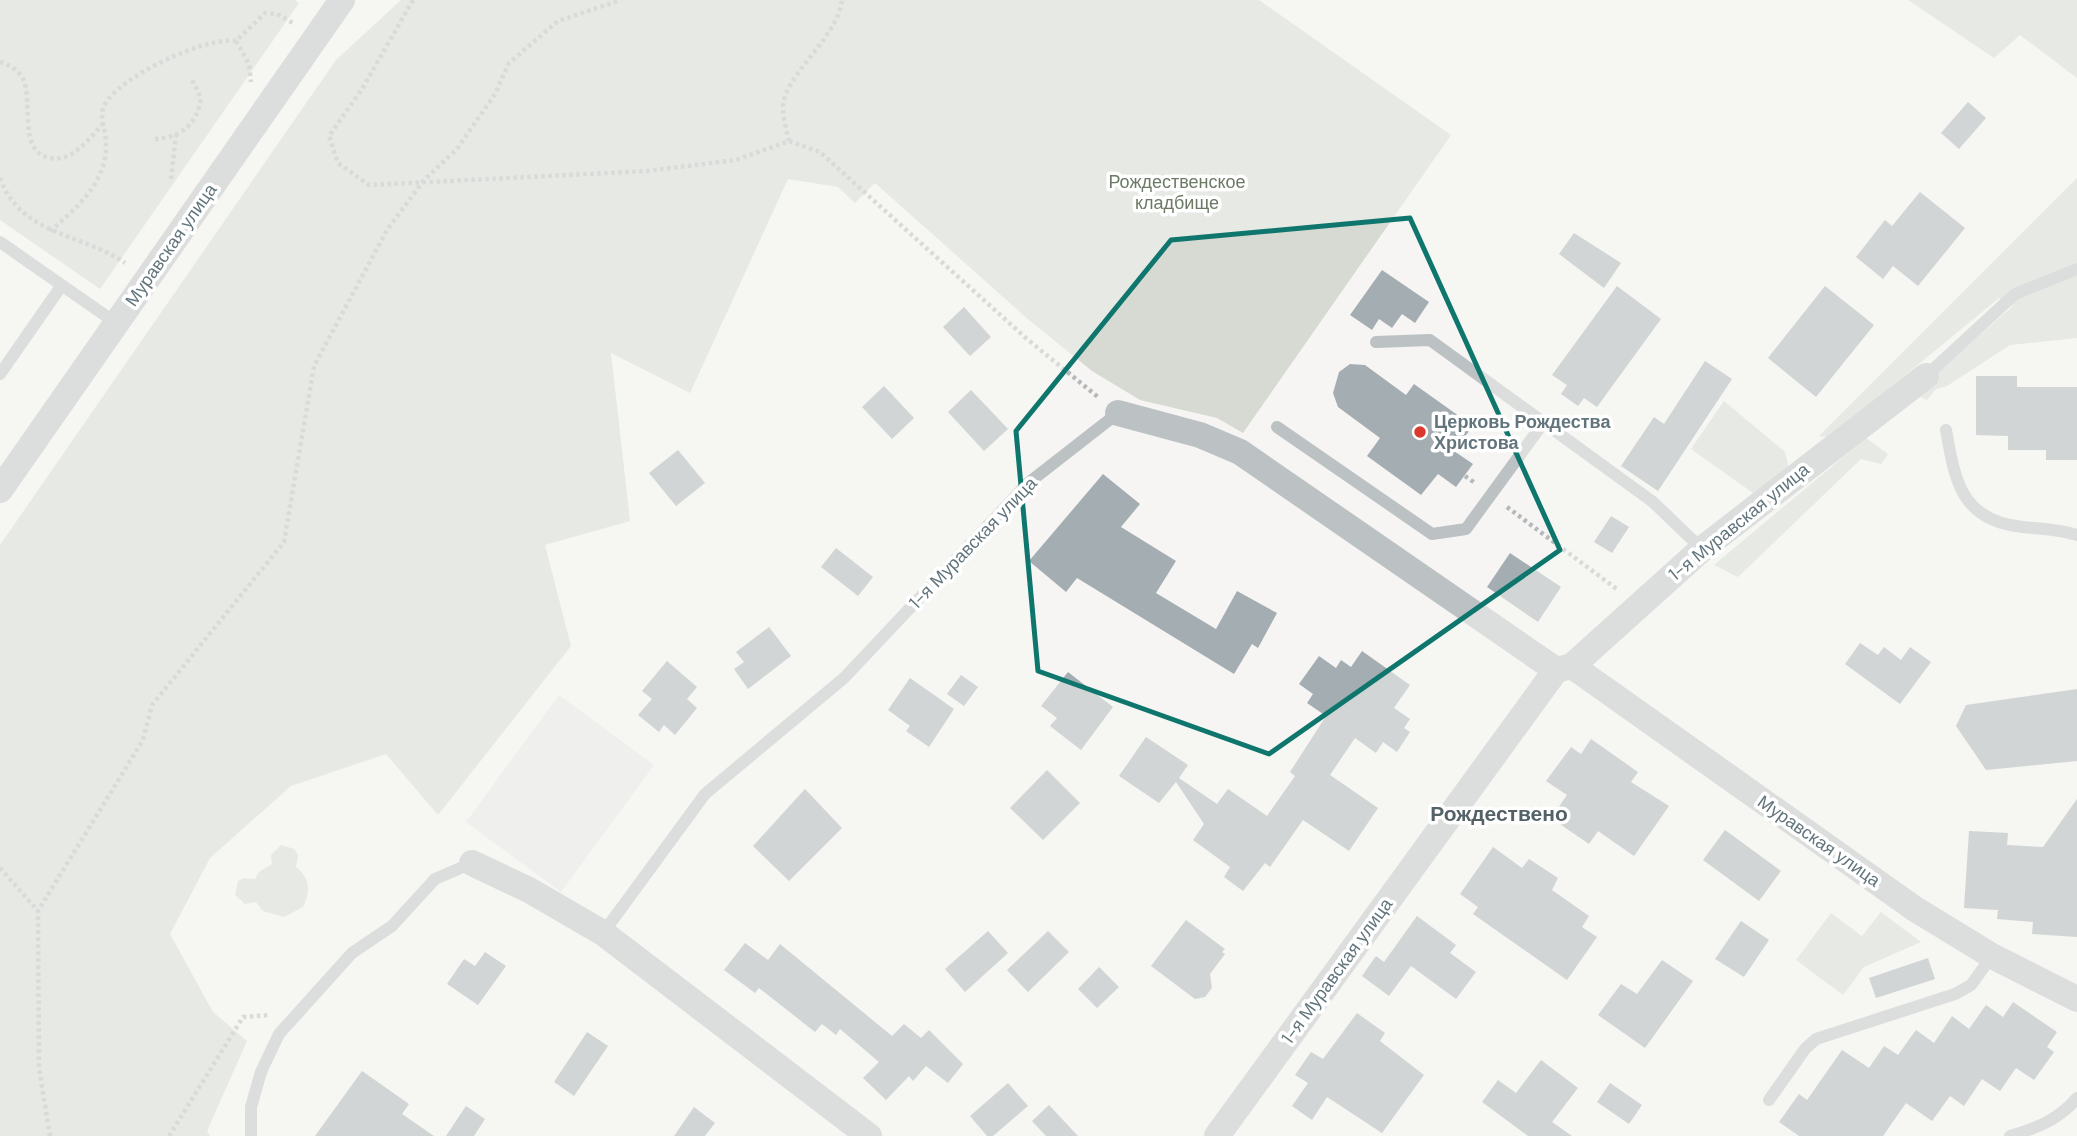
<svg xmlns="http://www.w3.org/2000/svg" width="2077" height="1136" viewBox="0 0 2077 1136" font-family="'DM Sans',sans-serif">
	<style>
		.built { fill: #e6e7e6 }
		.green { fill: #d6dad2 }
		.building { fill: #a4aeb2 }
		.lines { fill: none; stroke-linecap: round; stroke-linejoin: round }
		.path { stroke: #b5b9bb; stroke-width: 4.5; stroke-dasharray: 3.5 3.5; stroke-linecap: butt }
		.service { stroke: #bcc2c4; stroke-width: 12 }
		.minor { stroke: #bcc2c4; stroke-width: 26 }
		.marked { fill: none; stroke: #0f766e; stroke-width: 5; stroke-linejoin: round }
		.poi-dot { fill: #db382e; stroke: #fff; stroke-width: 2.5 }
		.labels { text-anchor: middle; stroke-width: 7; stroke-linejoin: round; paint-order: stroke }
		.park-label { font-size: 18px; fill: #6c7a65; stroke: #fff }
		.street-label { font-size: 18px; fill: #62757c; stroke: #fff }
		.poi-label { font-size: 18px; font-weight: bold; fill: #62757c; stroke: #fff; text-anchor: start }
		.quarter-label { font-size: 21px; font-weight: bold; fill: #546268; stroke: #fff }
	</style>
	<rect width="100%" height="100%" fill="#f6f5f3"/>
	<path class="built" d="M559,695L654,765L561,892L466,822Z"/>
	<path class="green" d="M0,0H295L299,3L100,289L0,220Z
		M401,0H1259L1451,135L1243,433L1217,418L1140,400L1092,371L1029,320L875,183L855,203L838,187L788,179L690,393L611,353L630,521L545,545L571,646L438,815L386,754L291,786L210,858L170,934L213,1012L247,1041L207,1131L210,1136H0V545L336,60Z
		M1908,0H2077V78L2020,35L1994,58Z
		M2077,178V338L2010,345L1947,386L1936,389L1927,400L1916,395L1928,380L2013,306L1999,298L1830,437L1819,436Z
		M1724,401L1785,452L1789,469L1753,493L1691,449Z
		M1866,438L1888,454L1881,464L1861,459L1738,577L1714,565Z
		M281,845L294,849L298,855L296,867C310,878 311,891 303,907L284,917L263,911L256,902L245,904L235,895L238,881L244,878L255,879L259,872L272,864L271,855Z
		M1881,912L1921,942L1864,967L1843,995L1796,960L1831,913L1862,936Z"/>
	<path class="building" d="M1968,102L1986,118L1959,149L1941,133Z
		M1920,192L1965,228L1918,286L1893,266L1883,279L1856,257L1885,220L1892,226Z
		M1574,233L1621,263L1604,288L1559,254Z
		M1382,270L1429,302L1415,323L1402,314L1392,328L1379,319L1372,330L1350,315Z
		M1617,286L1661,319L1597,407L1584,398L1578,406L1561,394L1567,385L1552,375Z
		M1825,286L1874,325L1816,397L1768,358Z
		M964,307L991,337L970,356L943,327Z
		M1705,361L1732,379L1658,491L1621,466L1654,417L1664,424Z
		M1350,364L1365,365L1406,395L1414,384L1473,426L1454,451L1473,464L1456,487L1438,474L1421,495L1367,456L1380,438L1338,407L1333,393L1339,372Z
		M1976,376H2017V387H2077V460H2046V450H2008V436L1976,435Z
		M884,386L914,418L892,439L862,407Z
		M971,390L1008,429L984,451L948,412Z
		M678,450L705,483L676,506L649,473Z
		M1103,474L1140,504L1121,527L1176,561L1156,593L1216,629L1237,591L1277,613L1258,648L1252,644L1234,674L1077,578L1066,592L1029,561Z
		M1611,516L1629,527L1612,553L1594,542Z
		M836,548L873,577L858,596L821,567Z
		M1510,553L1561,587L1538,622L1487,587Z
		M769,627L791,656L748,689L734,669L744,662L736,652Z
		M1860,643L1878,655L1884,647L1901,660L1910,647L1931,662L1900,704L1845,664Z
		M1362,651L1410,685L1394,708L1410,719L1404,728L1410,732L1397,752L1383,742L1376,753L1355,738L1330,775L1378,808L1349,851L1303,820L1270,867L1265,863L1243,891L1224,877L1230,867L1193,840L1204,824L1176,782L1159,803L1119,776L1146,737L1188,765L1179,778L1217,804L1228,789L1267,816L1295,776L1290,772L1326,716L1307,703L1313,694L1299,684L1319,656L1336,668L1341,660L1351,667Z
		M667,661L697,687L687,699L697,708L675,735L664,725L659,732L638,715L652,699L642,691Z
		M1068,672L1113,707L1081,750L1050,726L1057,718L1041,706Z
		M961,675L978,687L964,706L947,694Z
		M910,678L954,709L929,747L906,731L910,726L888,710Z
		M2077,689V761L1986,770L1956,726L1966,705Z
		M1591,739L1638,772L1631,782L1669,806L1634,856L1598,831L1589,844L1551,818L1567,795L1546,781L1571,747L1581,754Z
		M1047,770L1080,803L1043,840L1010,808Z
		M805,789L842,828L789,881L753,846Z
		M2077,799V937L2032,934L2033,922L1997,919L1998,910L1964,908L1969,831L2008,833L2007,845L2043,847Z
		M1725,830L1781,871L1759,901L1703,860Z
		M1493,847L1522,868L1529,859L1558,878L1552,890L1589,916L1582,927L1597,937L1567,980L1473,914L1478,907L1460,894Z
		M1417,916L1456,945L1450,953L1476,972L1456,999L1411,966L1389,996L1362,976L1376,956L1384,962Z
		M1186,920L1225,949L1222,952L1225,954L1210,974L1212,988L1205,997L1195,999L1151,966Z
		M1741,921L1769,940L1744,977L1715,959Z
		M988,931L1008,953L965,992L945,969Z
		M1048,931L1069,952L1028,992L1007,970Z
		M745,943L768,960L780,944L892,1036L904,1024L921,1038L929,1030L963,1064L948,1083L926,1066L913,1081L909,1076L886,1100L863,1078L879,1062L840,1029L836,1035L822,1024L815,1032L759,988L755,993L724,970Z
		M485,952L506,966L478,1005L447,984L464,959L475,966Z
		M1928,958L1935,979L1876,998L1869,978Z
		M1662,960L1693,981L1645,1048L1598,1015L1621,984L1637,994Z
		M1099,967L1119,987L1097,1008L1078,989Z
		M2013,1002L2057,1032L2047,1047L2054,1052L2034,1080L2016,1068L2000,1091L1982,1079L1964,1106L1950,1096L1932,1121L1906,1103L1883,1136H1799L1779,1122L1799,1094L1807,1100L1842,1050L1869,1068L1884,1046L1898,1055L1916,1030L1934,1043L1952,1016L1969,1029L1986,1005L2003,1017Z
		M1357,1013L1385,1033L1380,1041L1424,1075L1382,1133L1327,1097L1312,1120L1292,1106L1308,1083L1295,1075L1311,1052L1323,1059Z
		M587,1032L608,1046L574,1096L554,1082Z
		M1541,1060L1578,1088L1552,1122L1572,1136H1528L1482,1102L1498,1080L1516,1093Z
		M362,1071L409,1104L402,1114L434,1136H315Z
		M1008,1083L1028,1106L993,1136H987L970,1116Z
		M1610,1083L1642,1105L1629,1124L1597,1102Z
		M1049,1105L1078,1136H1046L1032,1121Z
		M466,1106L485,1119L474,1136H446Z
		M694,1107L715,1123L705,1136H674Z"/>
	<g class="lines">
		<path class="path" d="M413,0L362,89L329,136L338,163L369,185L647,171L736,160L789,141L820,152L1027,339L1098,397
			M236,41L249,64L251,82
			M0,62C9,65 17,69 22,77C35,100 16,151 50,158C71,163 90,138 102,125
			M155,139C181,138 197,124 201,98L191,78
			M789,141C787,131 783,119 783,109C782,76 837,40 842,0
			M0,178C21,236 82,233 125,263
			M171,179L176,135
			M50,231C76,209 108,181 106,143C106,131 99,118 104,106C116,78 206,36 236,41L265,13L277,14L293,23
			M1465,476L1475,483
			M1507,507L1618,590
			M0,868L38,911
			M50,1136L39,1068L38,911L143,740L152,705L284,542L314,366L387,230L424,180L457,149L495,94L509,63L558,21L621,0
			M169,1136L243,1017L269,1015"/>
		<path class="service" d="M0,242L116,323
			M1376,342L1430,340L1653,502L1702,549
			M0,374L62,285
			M1926,376L2015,294L2077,269
			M1277,427L1432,534L1466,529L1544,422
			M1946,430C1955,481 1961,521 2023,527C2041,529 2059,529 2077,535
			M603,933L705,794L844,678L1027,484L1118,413
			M1769,1100L1805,1049L1816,1039L1955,994L1971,985L1992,956
			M251,1136V1107L261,1072L279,1034L352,953L392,926L435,879L472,863
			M2010,1136C2037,1128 2058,1120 2077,1098"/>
		<path class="minor" d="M1118,413L1200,435L1240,452L1556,670
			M0,490L342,0
			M1572,666L1915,909L1992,956L2077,999
			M472,863L529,890L603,933L869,1136
			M1217,1136L1556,670L1572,666L1702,549L1926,376"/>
	</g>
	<path d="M0 0H2077V1136H0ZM1410,218L1560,550L1269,754L1038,671L1016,431L1171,240Z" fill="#f6f5f3" fill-opacity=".55" fill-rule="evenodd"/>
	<path class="marked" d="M1410,218L1560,550L1269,754L1038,671L1016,431L1171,240Z"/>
	<circle class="poi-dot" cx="1420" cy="432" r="7"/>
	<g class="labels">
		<g class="park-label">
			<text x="1177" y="188">Рождественское<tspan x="1177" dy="21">кладбище</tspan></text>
		</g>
		<g class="street-label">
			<text transform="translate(171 245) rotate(-55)" y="6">Муравская улица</text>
			<text transform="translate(1739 522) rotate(-39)" y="6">1-я Муравская улица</text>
			<text transform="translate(973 543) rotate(-46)" y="6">1-я Муравская улица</text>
			<text transform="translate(1819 841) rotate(35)" y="6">Муравская улица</text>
			<text transform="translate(1337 971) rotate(-54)" y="6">1-я Муравская улица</text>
		</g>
		<g class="poi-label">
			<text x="1434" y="428">Церковь Рождества<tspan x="1434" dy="21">Христова</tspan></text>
		</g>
		<g class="quarter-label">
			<text x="1499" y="821">Рождествено</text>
		</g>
	</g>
</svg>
